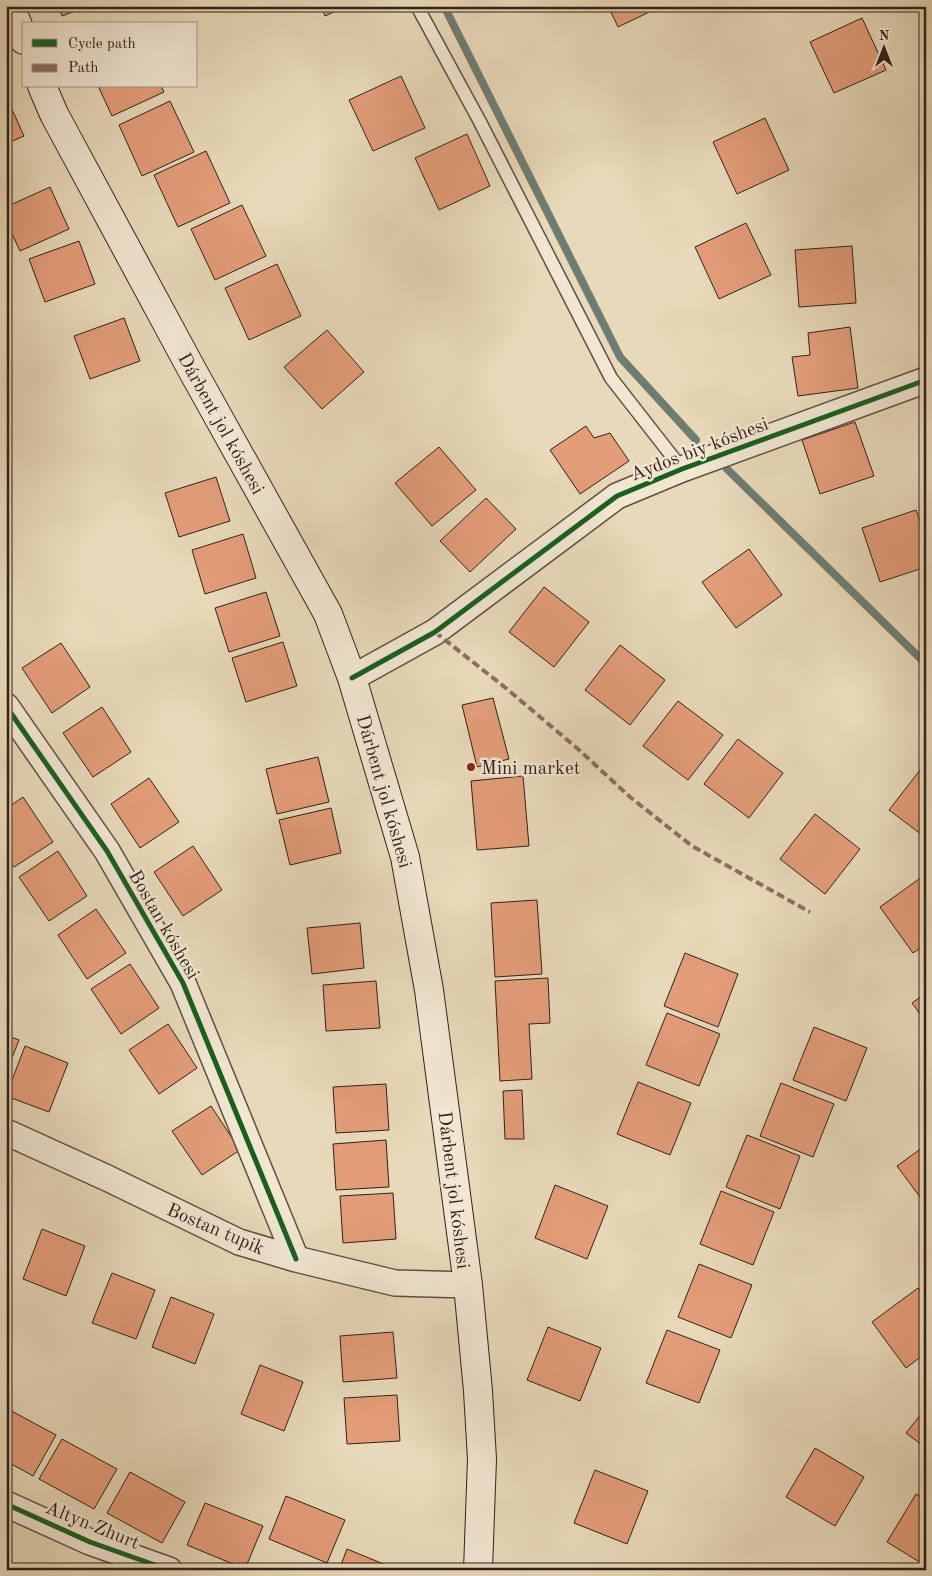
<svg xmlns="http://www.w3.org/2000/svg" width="932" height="1576" viewBox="0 0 932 1576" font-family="'Old Standard TT',serif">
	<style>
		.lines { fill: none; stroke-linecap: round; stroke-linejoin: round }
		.stream { stroke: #6e7d71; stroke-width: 8 }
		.building { fill: #e39d79; stroke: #302118 }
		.service-casing { stroke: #5e4f40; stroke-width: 15 }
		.minor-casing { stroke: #5e4f40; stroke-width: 28 }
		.secondary-casing { stroke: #302118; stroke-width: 30 }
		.service { stroke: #f0e6d2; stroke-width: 12 }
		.minor { stroke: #f0e6d2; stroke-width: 25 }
		.secondary { stroke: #f0e6d2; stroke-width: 28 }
		.quiet { stroke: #8d6e63; stroke-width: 4; stroke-dasharray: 8 4; stroke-linecap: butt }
		.cycleway-casing { stroke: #f0e6d2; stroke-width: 8 }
		.cycleway { stroke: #1b5e20; stroke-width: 5 }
		.poi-dot { fill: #8f2418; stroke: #f0e6d2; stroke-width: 2 }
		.labels { text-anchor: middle; stroke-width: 5; stroke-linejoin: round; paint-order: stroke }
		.street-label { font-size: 19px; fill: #302118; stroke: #f0e6d2 }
		.poi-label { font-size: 19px; fill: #302118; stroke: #f0e6d2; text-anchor: start }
	</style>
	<rect width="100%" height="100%" fill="#e8d9ba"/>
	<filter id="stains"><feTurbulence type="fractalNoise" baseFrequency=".004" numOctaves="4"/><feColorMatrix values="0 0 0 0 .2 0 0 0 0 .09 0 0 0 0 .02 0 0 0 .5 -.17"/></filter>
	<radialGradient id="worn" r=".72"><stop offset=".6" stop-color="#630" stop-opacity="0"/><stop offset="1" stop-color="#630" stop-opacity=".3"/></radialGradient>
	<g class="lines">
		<path class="stream" d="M444,6L620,357L696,440
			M727,469L926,664"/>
	</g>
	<path class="building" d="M59,6H89L62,16Z
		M321,6H347L325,16Z
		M608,6H662L618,27Z
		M862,18L886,70L834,93L810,42Z
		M401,76L425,128L373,151L349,100Z
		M98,86H161L164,92L112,116Z
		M6,96L24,136L6,144Z
		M170,101L194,152L142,176L119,125Z
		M765,118L789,170L737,194L713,142Z
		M467,134L490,186L439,210L415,158Z
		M206,151L230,203L178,227L154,175Z
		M50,187L69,229L20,251L6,221V207Z
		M242,205L266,256L215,280L191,229Z
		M746,223L771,275L719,299L695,247Z
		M79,241L95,284L45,302L29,259Z
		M852,246L856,303L799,307L795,250Z
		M277,264L301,316L249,340L225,288Z
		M124,318L140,361L90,379L74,336Z
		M850,327L858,388L798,396L792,357L810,355L808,333Z
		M327,330L364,372L322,409L284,367Z
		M855,422L874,476L820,494L802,440Z
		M586,426L594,438L610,433L629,461L580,494L550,450Z
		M439,447L476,490L432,526L395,483Z
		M216,477L230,521L179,537L165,493Z
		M486,498L516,529L470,572L440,541Z
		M916,510L926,538V567L880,582L862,528Z
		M243,534L256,578L205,594L192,550Z
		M749,549L782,595L736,628L702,582Z
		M544,587L589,622L554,667L509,632Z
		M266,592L280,636L229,652L215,608Z
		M283,642L297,686L246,702L232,658Z
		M61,643L90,687L52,713L22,668Z
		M620,645L665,680L630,725L585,690Z
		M493,698L509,759L477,767L462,705Z
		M678,701L723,735L688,780L643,746Z
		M102,707L131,752L93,777L63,733Z
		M738,739L783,773L749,818L704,784Z
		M318,757L329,802L277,814L266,769Z
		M924,765L926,766V838L889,810Z
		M523,776L529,846L477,850L471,781Z
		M149,778L179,822L140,848L111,804Z
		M23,797L53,842L14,867L6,856V809Z
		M331,808L341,853L290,865L279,820Z
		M815,814L860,849L825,894L780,859Z
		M193,846L222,890L183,916L154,872Z
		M58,851L87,896L49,921L19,877Z
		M926,874V944L913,953L880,907Z
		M537,900L542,974L495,977L491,903Z
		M96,909L126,953L87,979L58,935Z
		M360,923L364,968L312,974L307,928Z
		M685,953L738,974L718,1027L664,1006Z
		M130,964L159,1008L121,1034L91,989Z
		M548,978L550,1023L529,1024L532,1079L500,1081L495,981Z
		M376,981L380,1028L326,1031L323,985Z
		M926,993V1022L912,1003Z
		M667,1013L720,1034L699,1086L646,1065Z
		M168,1024L197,1068L159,1094L129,1050Z
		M814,1027L867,1048L846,1101L793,1080Z
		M6,1035L19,1040L6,1073Z
		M25,1046L68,1063L49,1112L6,1096Z
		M638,1082L691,1103L670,1155L617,1134Z
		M781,1083L834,1104L813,1157L760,1136Z
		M386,1084L389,1130L336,1133L333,1087Z
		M522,1090L524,1139H505L503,1091Z
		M211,1106L240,1150L202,1175L172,1131Z
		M747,1135L800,1156L780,1209L726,1187Z
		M386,1140L389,1187L336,1190L333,1144Z
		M926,1145V1205L897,1166Z
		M555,1185L608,1206L587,1259L535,1238Z
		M721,1191L774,1212L753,1265L700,1244Z
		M393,1193L396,1239L343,1243L340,1196Z
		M42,1229L85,1246L66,1296L23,1279Z
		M699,1264L752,1285L731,1338L678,1317Z
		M112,1273L155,1290L136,1339L92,1323Z
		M918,1288L926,1298V1353L906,1368L872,1322Z
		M171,1297L214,1314L195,1364L152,1347Z
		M548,1327L601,1348L580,1401L527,1380Z
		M667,1330L720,1350L699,1403L646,1383Z
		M393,1332L397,1378L343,1382L340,1336Z
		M260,1365L303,1382L284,1431L241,1414Z
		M397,1395L400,1441L347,1444L344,1398Z
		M6,1408L56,1435L33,1476L6,1461Z
		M926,1408V1448L906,1433Z
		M62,1439L117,1469L94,1509L39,1479Z
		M815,1448L864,1477L835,1526L786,1497Z
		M595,1470L648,1491L627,1544L574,1523Z
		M130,1472L185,1502L162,1543L107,1513Z
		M916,1494L926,1500V1566L887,1542Z
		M286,1496L345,1520L327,1563L269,1539Z
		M205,1503L263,1526L245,1569L187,1545Z
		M347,1549L398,1570H339Z
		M77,1565L87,1570H75Z"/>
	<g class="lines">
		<defs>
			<path id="service" d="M417,6L479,120L611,378L682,469"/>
			<path id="minor" d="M352,678L435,632L617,496L682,469L926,380
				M6,706L107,851L183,983L296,1259
				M6,1132L107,1178L239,1242L296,1259L395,1283L468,1285
				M6,1504L90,1542L169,1570"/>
			<path id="secondary" d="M10,6L24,40
				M42,86L54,114L191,368L328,614L352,678L405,857L429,990L468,1285L478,1391L482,1459L478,1570"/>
		</defs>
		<use href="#service" class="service-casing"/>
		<use href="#minor" class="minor-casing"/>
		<use href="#secondary" class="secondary-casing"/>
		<use href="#service" class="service"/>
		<use href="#minor" class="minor"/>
		<use href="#secondary" class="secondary"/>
		<path class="quiet" d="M435,632L507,689L578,749L630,797L692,846L810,912"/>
		<defs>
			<path id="cycleway" d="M352,678L435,632L617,496L682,469L926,380
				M6,706L107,851L183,983L296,1259
				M6,1504L90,1542L169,1570"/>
		</defs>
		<use href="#cycleway" class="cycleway-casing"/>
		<use href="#cycleway" class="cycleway"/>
	</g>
	<circle class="poi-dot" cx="471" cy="767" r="5"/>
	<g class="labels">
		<g class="street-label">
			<text transform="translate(222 423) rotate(61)" y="7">Dárbent jol kóshesi</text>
			<text transform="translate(699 448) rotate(-21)" y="7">Aydos biy kóshesi</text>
			<text transform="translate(385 791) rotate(74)" y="7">Dárbent jol kóshesi</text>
			<text transform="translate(165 924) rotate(60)" y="7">Bostan kóshesi</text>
			<text transform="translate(455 1190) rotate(83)" y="7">Dárbent jol kóshesi</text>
			<text transform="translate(216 1228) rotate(23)" y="7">Bostan tupik</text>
			<text transform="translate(93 1524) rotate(22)" y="7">Altyn Zhurt</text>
		</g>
		<g class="poi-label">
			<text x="481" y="774">Mini market</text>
		</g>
	</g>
	<rect width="932" height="1576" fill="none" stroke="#e8d9ba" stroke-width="25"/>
	<rect x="8" y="8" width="917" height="1561" fill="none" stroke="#302118" stroke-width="2.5"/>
	<rect x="12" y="12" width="907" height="1551" fill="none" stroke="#302118"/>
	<rect x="22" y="22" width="175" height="65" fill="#f0e6d2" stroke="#a39788"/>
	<rect x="32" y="39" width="25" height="8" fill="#1b5e20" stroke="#a39788"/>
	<text x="68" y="48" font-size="15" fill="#302118">Cycle path</text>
	<rect x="32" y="64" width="25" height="8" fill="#8d6e63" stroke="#a39788"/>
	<text x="68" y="72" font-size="15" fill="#302118">Path</text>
	<g transform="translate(884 48)" stroke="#f0e6d2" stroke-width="4" paint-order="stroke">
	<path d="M0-4L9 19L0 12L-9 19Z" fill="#302118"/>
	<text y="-8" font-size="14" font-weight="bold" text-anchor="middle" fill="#302118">N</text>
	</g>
	<rect width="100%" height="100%" filter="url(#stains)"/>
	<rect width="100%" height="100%" fill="url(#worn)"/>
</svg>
